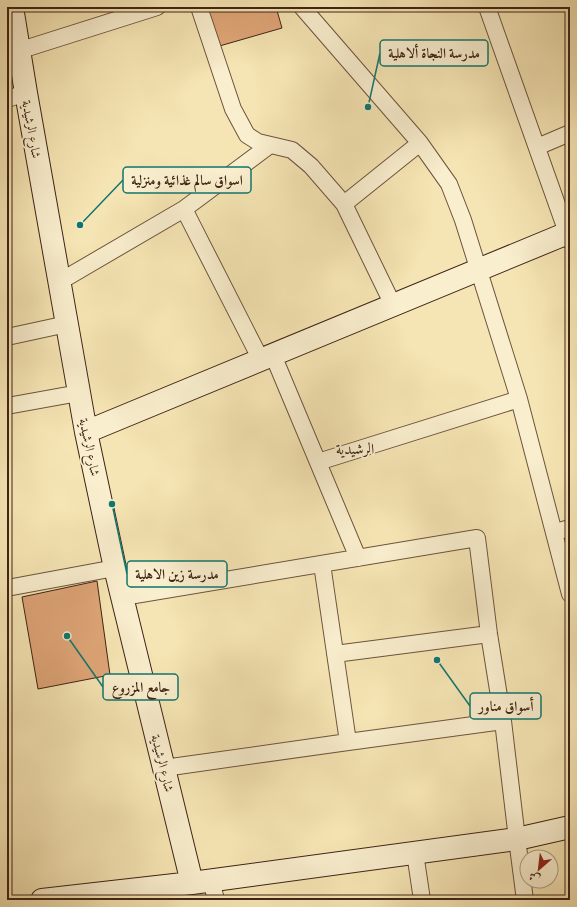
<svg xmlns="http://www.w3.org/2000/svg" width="577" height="907" viewBox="0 0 577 907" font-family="'IM FELL French Canon',Amiri,serif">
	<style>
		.building { fill: #dfa577; stroke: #3e2315 }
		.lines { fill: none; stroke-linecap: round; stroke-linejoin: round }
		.street-casing { stroke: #6c543d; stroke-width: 18 }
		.secondary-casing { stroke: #3e2315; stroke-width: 24 }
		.street { stroke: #f9eece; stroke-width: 16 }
		.secondary { stroke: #f9eece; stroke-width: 22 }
		.labels { text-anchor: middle; stroke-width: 3.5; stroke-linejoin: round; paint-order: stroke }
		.street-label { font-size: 13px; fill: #3e2315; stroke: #f9eece }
		.quarter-label { font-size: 15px; fill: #3e2315; stroke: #f9eece }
		.leader { fill: none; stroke: #0f766e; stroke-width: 1.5 }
		.callout-dot { fill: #0f766e; stroke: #f9eece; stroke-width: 1.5 }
		.callout { fill: #f9eece; stroke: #0f766e; stroke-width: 1.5 }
		.callout-label { font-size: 14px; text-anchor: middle; font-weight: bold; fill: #3e2315 }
	</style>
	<rect width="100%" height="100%" fill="#f6e5b4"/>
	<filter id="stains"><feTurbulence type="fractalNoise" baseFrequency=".005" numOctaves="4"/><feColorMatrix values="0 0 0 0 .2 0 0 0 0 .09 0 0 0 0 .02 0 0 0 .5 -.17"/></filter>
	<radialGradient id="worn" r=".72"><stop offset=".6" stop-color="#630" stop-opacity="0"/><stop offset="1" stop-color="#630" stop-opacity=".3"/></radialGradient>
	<path class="building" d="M202,7H276L282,28L216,47Z
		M97,581L110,675L38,689L22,597Z"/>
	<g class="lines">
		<defs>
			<path id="street" d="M199,7L233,109L247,135L258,142L292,150L311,166L344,204L393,305
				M302,7L420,143L449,184L463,220L519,399L570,594
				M487,7L570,241
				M18,51L157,7
				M7,99L26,93
				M537,147L570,133
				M344,204L420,143
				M184,209L261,360
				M59,282L184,209L270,145
				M7,337L67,324
				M273,355L358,558
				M7,406L79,393
				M318,462L519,399
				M555,532L570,528
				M322,564L348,742
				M7,588L115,568
				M123,597L477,538L489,634L503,721L517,839L525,900
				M335,654L489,634
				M164,768L348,742L503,721
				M415,853L422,900
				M211,880L216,900"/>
			<path id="secondary" d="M12,7L26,93L86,432L115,568L192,883
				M86,432L570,232
				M42,900L192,883L517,839L570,827"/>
		</defs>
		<use href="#street" class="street-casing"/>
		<use href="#secondary" class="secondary-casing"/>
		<use href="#street" class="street"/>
		<use href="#secondary" class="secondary"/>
	</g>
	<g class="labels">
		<g class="street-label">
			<text transform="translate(32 129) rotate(80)" y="5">شارع الرشيدية</text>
			<text transform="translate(90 447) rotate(78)" y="5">شارع الرشيدية</text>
			<text transform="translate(163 763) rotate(76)" y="5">شارع الرشيدية</text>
		</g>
		<g class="quarter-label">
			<text x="355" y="454">الرشيدية</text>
		</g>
	</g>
	<path class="leader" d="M368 107L380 53M80 225L123 180M112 504L127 574M67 636L103 687M437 660L470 706"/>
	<g class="callout-dot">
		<circle cx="368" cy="107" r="4"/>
		<circle cx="80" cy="225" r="4"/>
		<circle cx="112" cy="504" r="4"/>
		<circle cx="67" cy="636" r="4"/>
		<circle cx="437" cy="660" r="4"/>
	</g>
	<g class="callout">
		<rect x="380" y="40" width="108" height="26" rx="4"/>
		<rect x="123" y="167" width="128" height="26" rx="4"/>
		<rect x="127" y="561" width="100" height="26" rx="4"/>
		<rect x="103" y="674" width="75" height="26" rx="4"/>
		<rect x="470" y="693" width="71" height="26" rx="4"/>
	</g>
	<g class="callout-label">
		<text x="434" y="58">مدرسة النجاة ألاهلية</text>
		<text x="187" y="185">اسواق سالم غذائية ومنزلية</text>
		<text x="177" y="579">مدرسة زين الاهلية</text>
		<text x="141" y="692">جامع المزروع</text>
		<text x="506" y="711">أسواق مناور</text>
	</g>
	<rect width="577" height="907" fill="none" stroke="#f6e5b4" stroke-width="24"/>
	<rect x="8" y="8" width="561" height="891" fill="none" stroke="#3e2315" stroke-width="2"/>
	<rect x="12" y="12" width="553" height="883" fill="none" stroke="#3e2315"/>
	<g transform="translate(539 869) rotate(208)"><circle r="19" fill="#f9eece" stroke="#ae9d84"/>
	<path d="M0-3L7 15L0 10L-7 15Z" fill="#8f2418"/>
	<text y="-6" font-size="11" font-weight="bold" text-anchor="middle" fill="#3e2315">ش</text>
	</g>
	<rect width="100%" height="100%" filter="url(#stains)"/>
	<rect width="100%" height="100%" fill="url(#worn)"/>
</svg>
